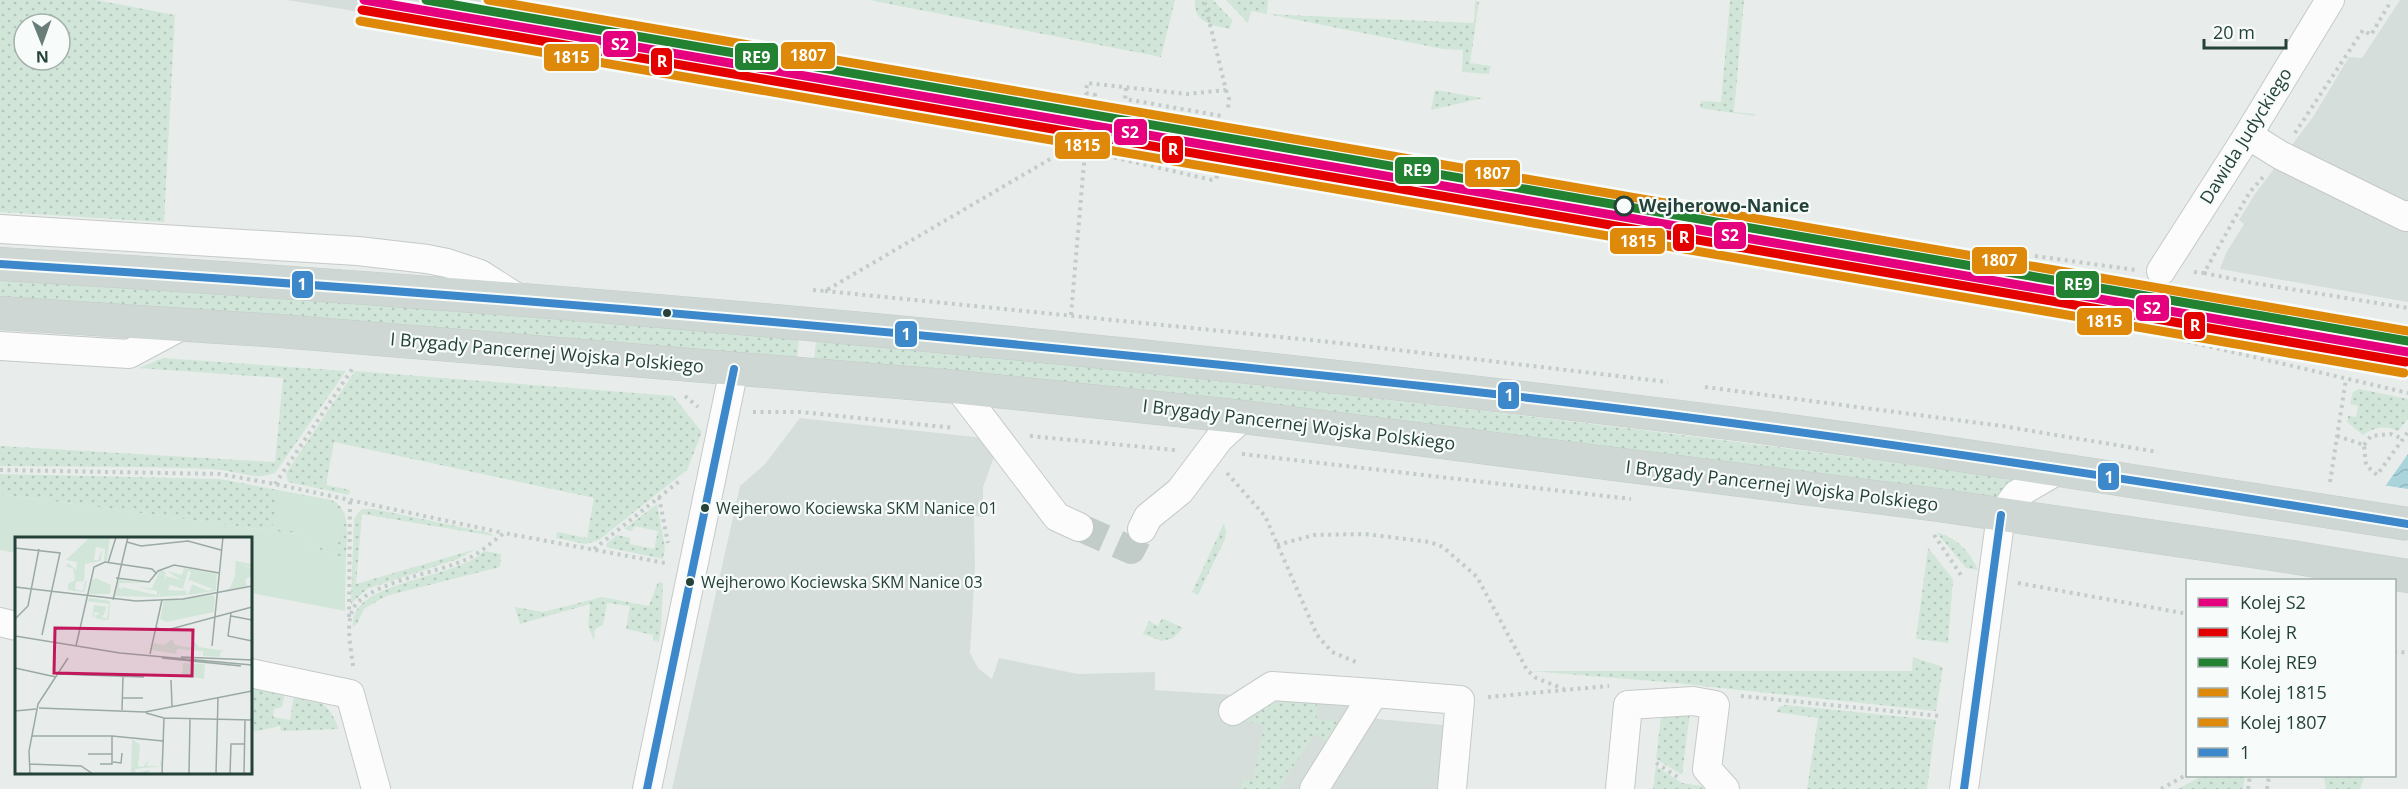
<svg xmlns="http://www.w3.org/2000/svg" width="2408" height="789" viewBox="0 0 2408 789" font-family="'Open Sans',sans-serif">
	<style>
		.built { fill: #d6dedb }
		.grass { fill: url(#grass-dots); fill-rule: evenodd }
		.green { fill: #d1e6d8 }
		.water { fill: url(#water-waves) }
		.pier { fill: #e8edeb }
		.lines { fill: none; stroke-linecap: round; stroke-linejoin: round }
		.minor-tunnel { stroke: #c1cbc8; stroke-width: 28; stroke-dasharray: 28 14; stroke-linecap: butt }
		.minor-casing { stroke: #c5cac8; stroke-width: 30 }
		.major-casing { stroke: #c3ccc9; stroke-width: 34 }
		.path { stroke: #c3ccca; stroke-width: 4; stroke-dasharray: 3 4.5; stroke-linecap: butt }
		.minor { stroke: #fcfcfc; stroke-width: 28 }
		.major { stroke: #cfd7d5; stroke-width: 33 }
		.major-bridge-casing { stroke: #c3ccc9; stroke-width: 34; stroke-linecap: butt }
		.major-bridge { stroke: #cfd7d5; stroke-width: 33 }
		.bus-1-casing { stroke: #f7fbf9; stroke-width: 12 }
		.bus-1 { stroke: #3d87cb; stroke-width: 8 }
		.rail-1-casing { stroke: #f7fbf9; stroke-width: 14 }
		.rail-2-casing { stroke: #f7fbf9; stroke-width: 14 }
		.rail-3-casing { stroke: #f7fbf9; stroke-width: 14 }
		.rail-4-casing { stroke: #f7fbf9; stroke-width: 14 }
		.rail-5-casing { stroke: #f7fbf9; stroke-width: 14 }
		.rail-1 { stroke: #e5007d; stroke-width: 9 }
		.rail-2 { stroke: #e50000; stroke-width: 9 }
		.rail-3 { stroke: #238132; stroke-width: 9 }
		.rail-4 { stroke: #de8909; stroke-width: 9 }
		.rail-5 { stroke: #de8909; stroke-width: 9 }
		.stop-dot { fill: #f7fbf9; stroke: #24423a; stroke-width: 3 }
		.bus-dot { fill: #24423a; stroke: #f7fbf9; stroke-width: 2 }
		.labels { text-anchor: middle; stroke-width: 4.5; stroke-linejoin: round; paint-order: stroke }
		.bus-label { font-size: 16px; fill: #24423a; stroke: #f7fbf9; text-anchor: start }
		.street-label { font-size: 18px; fill: #24423a; stroke: #f7fbf9 }
		.stop-label { font-size: 18px; font-weight: bold; fill: #24423a; stroke: #f7fbf9; text-anchor: start }
		.inset-road { fill: none; stroke: #9aa9a4; stroke-width: 1.5 }
		.view { fill: #c2185b; fill-opacity: 0.15; stroke: #c2185b; stroke-width: 3 }
		.inset-edge { fill: none; stroke: #24423a; stroke-width: 3 }
		.line-badge { stroke: #f7fbf9; stroke-width: 2 }
		.badge-label { font-size: 16px; text-anchor: middle; font-weight: bold; fill: #fff }
	</style>
	<defs>
		<pattern id="grass-dots" width="8" height="8" patternUnits="userSpaceOnUse" patternTransform="scale(1.5)"><rect width="8" height="8" fill="#d1e6d8"/><path d="M2 2h.1M6 6h.1" fill="none" stroke="#b3c6ba" stroke-width="1.8" stroke-linecap="round"/></pattern>
		<pattern id="water-waves" width="16" height="10" patternUnits="userSpaceOnUse" patternTransform="scale(1.5)"><rect width="16" height="10" fill="#a9d4db"/><path d="M0 5q4-4 8 0t8 0" fill="none" stroke="#91b7bd"/></pattern>
	</defs>
	<rect width="100%" height="100%" fill="#e8edeb"/>
	<path class="built" d="M287,0H525L1221,124L2408,324V358L1215,152Z
		M2400,0H2408V302L2220,269L2226,253L2244,224L2239,220L2255,194L2313,117L2349,57L2362,58Z
		M800,418L984,438L994,457L983,487V517L974,516L975,567L970,653L978,668L992,679L999,658L1078,674L1155,672V690L1340,702L1378,719L1444,725L1437,789H672L740,486L765,464Z"/>
	<path class="grass" d="M0,0H96L175,15L164,222L0,212ZM24,24H60V60H24Z
		M869,0H1175L1161,57Z
		M1195,0H1213L1232,20L1230,29C1212,25 1193,23 1195,0Z
		M1226,0H1268L1267,14L1474,23L1475,1L1479,2L1470,63L1491,66L1489,74L1462,72L1463,50L1443,49L1267,14L1251,11L1248,23Z
		M1730,0H1744L1734,112L1755,114V116L1700,108L1701,101L1721,102Z
		M1435,90L1483,98L1431,110Z
		M0,279L352,302L799,339L797,360L0,301Z
		M816,340C1214,378 1612,423 2008,478L2012,482L1995,497L814,362Z
		M163,358L346,371L275,473C254,481 235,470 212,469C142,466 71,467 0,466V446L275,462L283,378L139,368Z
		M355,371L673,396L702,432L687,470L599,540L586,544L556,538L557,532L587,538L594,498L334,442L326,485L350,490L349,495L288,482L286,473Z
		M2359,389L2408,399V419L2398,431C2384,425 2375,427 2363,435L2347,422L2348,416L2356,417L2358,406L2350,404L2353,392Z
		M0,474L220,479L331,500C353,508 346,541 346,559L310,546L303,535L0,494Z
		M657,504L665,547L663,559L606,547L607,543L617,535L630,538V544L654,549L658,531L634,526L632,531L624,529Z
		M362,509H374L490,533L493,536L362,514L356,584L476,549L458,559L367,589L351,604L354,518Z
		M1224,523L1226,531L1225,539L1198,595L1192,592Z
		M1936,532C1957,538 1969,550 1978,570L1966,568Z
		M1928,548L1953,579L1948,643L1916,639Z
		M484,551L501,554L500,567L386,596L364,609L357,624L353,627C348,580 456,580 484,551Z
		M658,582L663,583L661,627L659,642L653,640V635L626,629L630,606L607,603L603,625L595,629L594,641L588,626L590,604L520,624L515,607L543,612L602,597L649,606Z
		M1162,618L1183,628L1173,638L1162,641L1143,634L1149,621L1158,626Z
		M1913,657L1943,667L1936,711L1665,682L1530,671H1912Z
		M250,686L285,692L282,707L274,709L273,717L290,720L294,695C322,702 328,702 339,729L281,731L280,726L251,732Z
		M1317,699V720L1344,721L1330,744L1315,733L1279,789H1241L1243,779L1253,780L1264,725L1245,721L1272,700Z
		M1786,705L1936,720L1927,789H1807L1818,718L1776,712L1779,707Z
		M1662,708L1690,712L1682,775L1656,759Z
		M1656,766L1682,783L1707,787L1709,789H1653Z
		M2202,776H2245L2243,789H2178Z
		M2324,776H2365L2360,789H2326Z"/>
	<path class="green" d="M278,492C297,495 339,496 342,519C344,529 338,542 336,551L311,544L304,533L272,528Z
		M0,494L303,535L310,546L346,559L345,611L251,593L250,538H16V553L0,550Z"/>
	<path class="water" d="M2408,454V489L2339,580H2319Z"/>
	<path class="pier" d="M2382,485L2408,489V494L2343,580H2316Z"/>
	<g class="lines">
		<path class="minor-tunnel" d="M1079,527L1131,550L1142,529"/>
		<defs>
			<path id="minor" d="M2248,135L2280,155L2406,217L2408,215
				M0,229L358,251L427,259L447,263L480,274L519,299
				M2161,271L2248,135L2330,0
				M0,346L129,354L185,324
				M958,387L1057,517L1079,527
				M1142,529L1148,517L1180,491L1219,439L1243,417
				M0,622L16,626
				M250,673L350,694L376,789
				M1233,711L1272,686L1374,693
				M647,789L734,369
				M1314,789L1374,693L1460,700L1452,789
				M1620,789L1628,705L1693,701L1715,705L1707,769L1725,789
				M1964,789L2001,515L2017,494L2060,469"/>
			<path id="major" d="M0,264C561,297 1122,348 1681,417C1894,443 2106,477 2318,510
				M0,313L280,331L958,387L1243,417L1938,505L2292,557
				M2370,570L2408,576"/>
		</defs>
		<use href="#minor" class="minor-casing"/>
		<use href="#major" class="major-casing"/>
		<path class="path" d="M1126,88L1125,99L1222,116
			M1226,90L1229,99L1228,109
			M2295,133L2363,30L2371,35L2388,6L2389,0
			M1085,151L1212,180L1216,179L1219,168
			M1115,158L1117,143L1214,160
			M2035,256L2136,270
			M2194,272L2204,273L2249,193L2264,176
			M2204,273L2253,283L2408,308
			M813,290L825,291L1069,148L1081,151L1082,145L1095,146L1096,140L1085,138L1090,101H1094L1095,95L1086,93L1087,83L1187,94L1226,90L1204,0
			M825,291L1321,341L1668,382
			M2027,304L2408,393
			M1071,315L1085,151
			M1705,387L2002,426L2158,452
			M685,396L698,407
			M753,412H801L954,428
			M1030,436L1175,450
			M2337,436L2364,445L2366,465L2377,475L2408,432
			M2364,445L2371,436L2391,434L2403,439
			M1242,454L1631,499
			M0,470L220,474L275,484L504,533
			M1227,473L1265,516L1317,635L1332,652L1356,662
			M2330,482L2346,379
			M275,484L353,368
			M659,497L668,543
			M1934,535L1961,575H1965
			M1277,545L1314,535L1365,534L1430,542L1443,547L1477,577L1527,670L1536,678L1564,689
			M594,549L682,479
			M2018,583L2188,614
			M349,617L350,500
			M2394,651L2408,653
			M353,666C351,648 346,628 352,611C363,583 439,573 467,559C480,553 492,542 504,533L665,563
			M1741,696L1940,716
			M1488,697L1609,686
			M1656,763L1681,779
			M2161,789L2188,774
			M2248,789L2250,776
			M2267,789L2269,776"/>
		<use href="#minor" class="minor"/>
		<use href="#major" class="major"/>
		<defs>
			<path id="major-bridge" d="M2318,510L2408,524
				M2292,557L2370,570"/>
		</defs>
		<use href="#major-bridge" class="major-bridge-casing"/>
		<use href="#major-bridge" class="major-bridge"/>
		<defs>
			<path id="bus-1" d="M0,264C385,288 769,319 1153,358C1330,376 1508,394 1685,417C1927,448 2168,485 2408,524
				M647,789L734,369
				M1964,789L2001,515"/>
		</defs>
		<use href="#bus-1" class="bus-1-casing"/>
		<use href="#bus-1" class="bus-1"/>
		<defs>
			<path id="rail-1" d="M364,0L2408,352"/>
			<path id="rail-2" d="M362,10L2406,362"/>
			<path id="rail-3" d="M426,0L2408,341"/>
			<path id="rail-4" d="M360,21L2404,373"/>
			<path id="rail-5" d="M488,0L2408,331"/>
		</defs>
		<use href="#rail-1" class="rail-1-casing"/>
		<use href="#rail-2" class="rail-2-casing"/>
		<use href="#rail-3" class="rail-3-casing"/>
		<use href="#rail-4" class="rail-4-casing"/>
		<use href="#rail-5" class="rail-5-casing"/>
		<use href="#rail-1" class="rail-1"/>
		<use href="#rail-2" class="rail-2"/>
		<use href="#rail-3" class="rail-3"/>
		<use href="#rail-4" class="rail-4"/>
		<use href="#rail-5" class="rail-5"/>
	</g>
	<circle class="stop-dot" cx="1624" cy="206" r="9"/>
	<g class="bus-dot">
		<circle cx="667" cy="313" r="5"/>
		<circle cx="705" cy="508" r="5"/>
		<circle cx="690" cy="582" r="5"/>
	</g>
	<g class="labels">
		<g class="bus-label">
			<text x="716" y="514">Wejherowo Kociewska SKM Nanice 01</text>
			<text x="701" y="588">Wejherowo Kociewska SKM Nanice 03</text>
		</g>
		<g class="street-label">
			<text transform="translate(2246 136) rotate(-58)" y="6">Dawida Judyckiego</text>
			<text transform="translate(547 353) rotate(5)" y="6">I Brygady Pancernej Wojska Polskiego</text>
			<text transform="translate(1299 425) rotate(7)" y="6">I Brygady Pancernej Wojska Polskiego</text>
			<text transform="translate(1782 486) rotate(7)" y="6">I Brygady Pancernej Wojska Polskiego</text>
		</g>
		<g class="stop-label">
			<text x="1639" y="212">Wejherowo-Nanice</text>
		</g>
	</g>
	<g transform="translate(15 537)">
		<rect width="237" height="237" fill="#e8edeb"/>
		<path d="M75,0H95L92,24H89L90,12L81,10L79,23H83L87,12L86,24L70,27L69,44L61,45L60,52L68,54L70,44L72,43L69,55L53,53V47L60,43L58,31L51,30L53,26L61,33L62,25L51,23ZM221,19V24L237,27V30L227,28L237,31V38L230,43L232,49L208,54L215,51L220,39ZM169,31L202,37L201,52L200,54L173,58L177,47L193,54L198,52L174,43L171,50L176,35L173,34L168,51L172,53L155,48L153,53L171,54L172,58L144,60L146,54L143,60L100,59L104,43L134,46H105L104,50L108,54L106,50L142,58V54L123,50L137,51L145,33L151,35L148,46L151,39L166,43L152,34L167,38ZM197,58L200,60L199,75L151,85L145,82L149,64ZM75,61L95,64L94,82L90,83L83,82L79,79L85,76L80,75L77,81L79,68L92,70L87,81H92L94,67L72,64ZM157,102L160,108L179,111V104L184,110L211,114H206L205,120L188,119V114L162,112L161,117L168,118L137,113L139,106L149,108ZM168,126L190,127L189,142L167,138ZM117,202L125,208L123,229L128,230L133,223L132,229H145L146,220L147,229L120,232L121,236L134,233V237H116Z" fill="#d1e6d8"/>
		<path d="M81,41L96,48L95,57H74L77,43Z" fill="#d1e6d8"/>
		<path class="inset-road" d="M112,5L126,9L173,4L206,13M0,11L45,16L27,98M93,26L101,0M101,41L134,45L143,34L159,28L204,36M0,50L121,64L168,62L237,49M98,63L113,0M216,76L213,99L237,104M216,79L237,83M0,82L13,69L24,12M141,91L152,93L237,70M0,99L105,116L237,128M61,109L79,30L90,25L137,32L141,36M197,109L208,0M135,117L147,63M166,120L237,123M147,121L226,129M0,131L41,140M43,137L129,140M156,143L157,169M107,161H128M24,171L130,175L237,154M107,173L108,139M0,174L21,172M131,176L149,181L237,183M17,199H97L148,204M73,217H97V199M98,225L106,226L107,216M14,227L66,229L78,237M85,227H97V217M15,237L14,214L23,167L53,121M147,237L149,181M174,237L175,182M201,237L203,161M215,237L216,207H229M229,237L230,183"/>
		<path class="view" d="M40,91L178,93L177,139L39,136Z"/>
		<rect width="237" height="237" class="inset-edge"/>
	</g>
	<g class="line-badge">
		<rect x="602" y="30" width="35" height="28" rx="6" fill="#e5007d"/>
		<rect x="780" y="41" width="56" height="29" rx="6" fill="#de8909"/>
		<rect x="734" y="42" width="45" height="29" rx="6" fill="#238132"/>
		<rect x="543" y="43" width="57" height="29" rx="6" fill="#de8909"/>
		<rect x="650" y="47" width="23" height="29" rx="6" fill="#e50000"/>
		<rect x="1113" y="118" width="35" height="28" rx="6" fill="#e5007d"/>
		<rect x="1054" y="131" width="57" height="29" rx="6" fill="#de8909"/>
		<rect x="1161" y="135" width="23" height="29" rx="6" fill="#e50000"/>
		<rect x="1394" y="156" width="46" height="29" rx="6" fill="#238132"/>
		<rect x="1464" y="159" width="57" height="29" rx="6" fill="#de8909"/>
		<rect x="1713" y="221" width="34" height="29" rx="6" fill="#e5007d"/>
		<rect x="1672" y="223" width="23" height="29" rx="6" fill="#e50000"/>
		<rect x="1609" y="227" width="57" height="28" rx="6" fill="#de8909"/>
		<rect x="1971" y="246" width="57" height="29" rx="6" fill="#de8909"/>
		<rect x="2055" y="270" width="45" height="29" rx="6" fill="#238132"/>
		<rect x="291" y="270" width="23" height="29" rx="6" fill="#3d87cb"/>
		<rect x="2135" y="294" width="35" height="28" rx="6" fill="#e5007d"/>
		<rect x="2076" y="307" width="57" height="29" rx="6" fill="#de8909"/>
		<rect x="2183" y="311" width="23" height="29" rx="6" fill="#e50000"/>
		<rect x="894" y="320" width="24" height="28" rx="6" fill="#3d87cb"/>
		<rect x="1497" y="381" width="23" height="29" rx="6" fill="#3d87cb"/>
		<rect x="2097" y="462" width="23" height="29" rx="6" fill="#3d87cb"/>
	</g>
	<g class="badge-label">
		<text x="620" y="50">S2</text>
		<text x="808" y="61">1807</text>
		<text x="756" y="63">RE9</text>
		<text x="571" y="63">1815</text>
		<text x="662" y="67">R</text>
		<text x="1130" y="138">S2</text>
		<text x="1082" y="151">1815</text>
		<text x="1173" y="155">R</text>
		<text x="1417" y="176">RE9</text>
		<text x="1492" y="179">1807</text>
		<text x="1730" y="241">S2</text>
		<text x="1684" y="243">R</text>
		<text x="1638" y="247">1815</text>
		<text x="1999" y="266">1807</text>
		<text x="2078" y="290">RE9</text>
		<text x="302" y="290">1</text>
		<text x="2152" y="314">S2</text>
		<text x="2104" y="327">1815</text>
		<text x="2195" y="331">R</text>
		<text x="906" y="340">1</text>
		<text x="1509" y="401">1</text>
		<text x="2109" y="483">1</text>
	</g>
	<rect x="2186" y="579" width="210" height="198" fill="#f7fbf9" stroke="#a3b1ad" stroke-width="1.5"/>
	<rect x="2198" y="598" width="30" height="9" fill="#e5007d" stroke="#a3b1ad" stroke-width="1.5"/>
	<text x="2240" y="609" font-size="18" fill="#24423a">Kolej S2</text>
	<rect x="2198" y="628" width="30" height="9" fill="#e50000" stroke="#a3b1ad" stroke-width="1.5"/>
	<text x="2240" y="639" font-size="18" fill="#24423a">Kolej R</text>
	<rect x="2198" y="658" width="30" height="9" fill="#238132" stroke="#a3b1ad" stroke-width="1.5"/>
	<text x="2240" y="669" font-size="18" fill="#24423a">Kolej RE9</text>
	<rect x="2198" y="688" width="30" height="9" fill="#de8909" stroke="#a3b1ad" stroke-width="1.5"/>
	<text x="2240" y="699" font-size="18" fill="#24423a">Kolej 1815</text>
	<rect x="2198" y="718" width="30" height="9" fill="#de8909" stroke="#a3b1ad" stroke-width="1.5"/>
	<text x="2240" y="729" font-size="18" fill="#24423a">Kolej 1807</text>
	<rect x="2198" y="748" width="30" height="9" fill="#3d87cb" stroke="#a3b1ad" stroke-width="1.5"/>
	<text x="2240" y="759" font-size="18" fill="#24423a">1</text>
	<g transform="translate(42 42) rotate(179)"><circle r="28" fill="#f7fbf9" stroke="#a3b1ad" stroke-width="1.5"/>
	<path d="M0-4.5L10 22L0 15L-10 22Z" fill="#697e78"/>
	<text y="-9" font-size="16" font-weight="bold" text-anchor="middle" fill="#24423a">N</text>
	</g>
	<path d="M2204 39v9h82v-9" fill="none" stroke="#24423a" stroke-width="3"/>
	<text x="2213" y="39" font-size="18" fill="#24423a" stroke="#f7fbf9" stroke-width="4.5" paint-order="stroke">20 m</text>
</svg>
